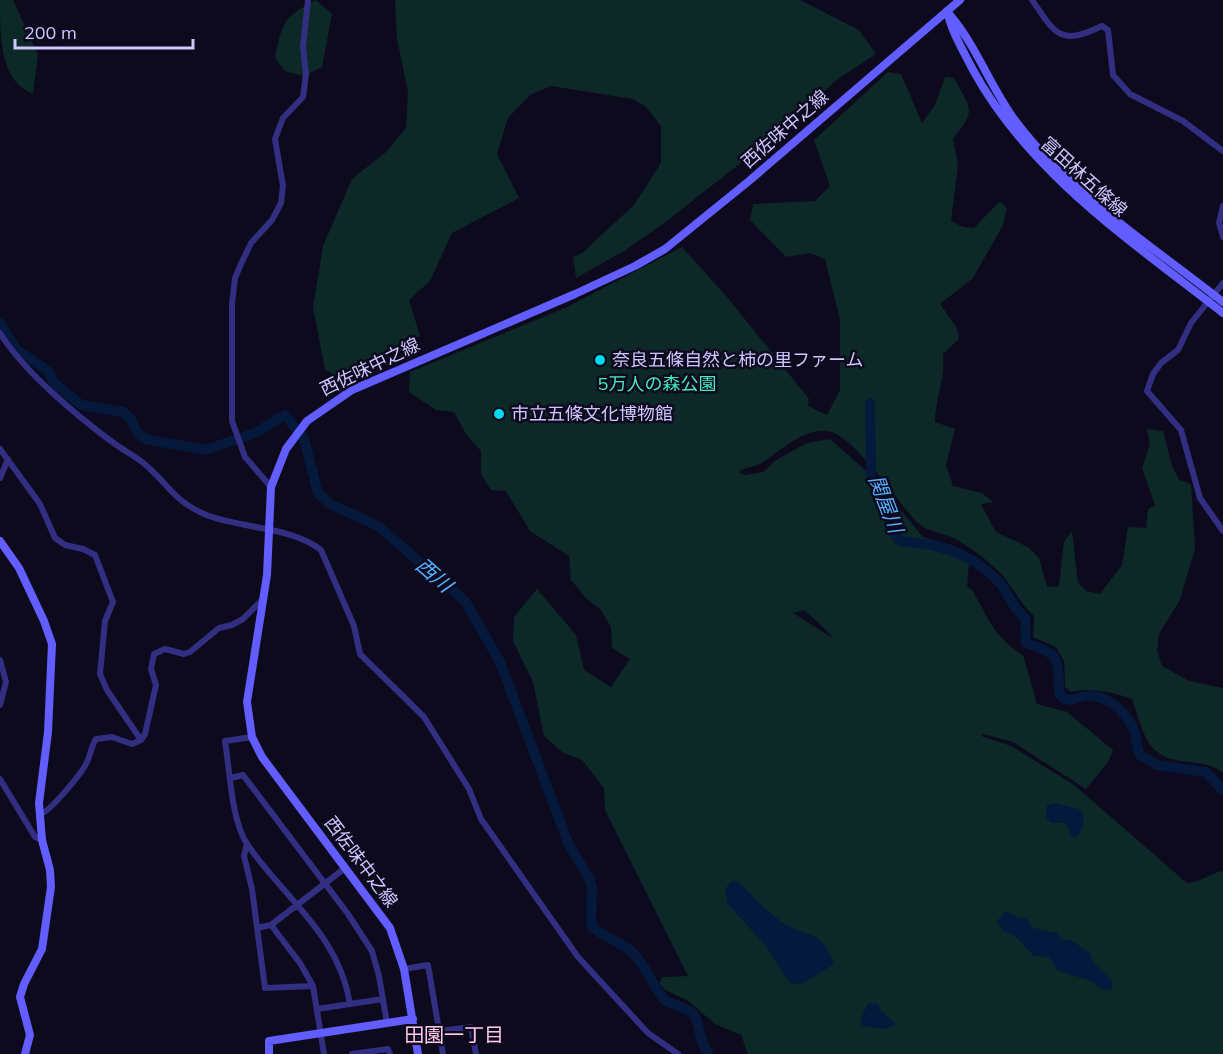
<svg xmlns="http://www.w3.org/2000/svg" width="1223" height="1054" viewBox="0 0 1223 1054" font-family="Mulish,'Noto Sans JP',sans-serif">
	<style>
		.green { fill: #0c2827; fill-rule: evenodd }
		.water { fill: #04193c }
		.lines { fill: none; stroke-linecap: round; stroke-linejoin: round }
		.river { stroke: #04193c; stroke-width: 10 }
		.street { stroke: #322f82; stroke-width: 6 }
		.secondary { stroke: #615dff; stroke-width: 8 }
		.poi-dot { fill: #00daf1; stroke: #0d0a1e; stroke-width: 2 }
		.labels { text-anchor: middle; stroke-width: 5; stroke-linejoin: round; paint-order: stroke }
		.street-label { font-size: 18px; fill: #cdc6ff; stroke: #0d0a1e }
		.poi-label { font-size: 18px; fill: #cdc6ff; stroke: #0d0a1e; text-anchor: start }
		.park-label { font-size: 18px; fill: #47ebc1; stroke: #0d0a1e }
		.water-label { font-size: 20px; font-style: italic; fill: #54b0ff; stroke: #0d0a1e }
		.neighbourhood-label { font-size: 20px; fill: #ffc8eb; stroke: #0d0a1e }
	</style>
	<rect width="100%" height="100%" fill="#0d0a1e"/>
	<path class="green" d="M0,0H13L38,55L33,94C0,81 0,38 0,0Z
		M316,0L332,14L322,67L304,76L285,71L275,58C282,23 283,17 316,0Z
		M395,0H800L859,30L876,54L838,79L770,140L663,224L624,251L576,278L573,257L582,253L634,205L661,163V126L646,107L633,99L551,86L530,95L508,118L497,154L519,198L452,233L430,281L409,300L420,336L335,376L325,369L313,308L323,246L352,179L386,152L406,128L408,92L397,39Z
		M888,72L901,74L922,123L935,105L945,77L954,78C971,110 977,109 953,139L958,165L951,221L963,227L974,228L1000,201L1007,208L1003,225L973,278L940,304L957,328L959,339L943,354C946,378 935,398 935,422L955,429L946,465L953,486L982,493L993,502L981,504L996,532L1028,547L1039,558L1047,587L1059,586L1064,542L1072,531L1078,583L1086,591L1100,594L1122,565L1128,527L1146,528L1148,509L1155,505L1142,468L1150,444L1147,429L1163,431L1172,466L1179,480L1191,484L1195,548L1180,600L1159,634L1157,650L1162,666L1189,681L1223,688V773C1204,757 1174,767 1156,751C1143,740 1138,715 1132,699C1112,692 1092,687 1071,692L1065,687L1064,661L1056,647L1033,637L1034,616C1018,602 1011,581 994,567C983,557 966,544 953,538C937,531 927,533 913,518C897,499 853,438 832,432C807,425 782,450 763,462C755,468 746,466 739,472L745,475L763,472L776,460L807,443L830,439L874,478L923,537L954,546L969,564L967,586L973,591C988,619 996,639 1023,655L1037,704L1067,712L1113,750L1108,762L1086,789L1013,742L983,734L981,736L1011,746L1074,785L1187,883C1200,883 1210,873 1223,871V1054H748L741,1035L715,1024L687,1000L665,990L659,983L662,977L688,976L605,810L604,788L582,760L562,752L544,736L533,682L513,641L514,617L537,589L576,635L584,670L611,687L630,659L612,648L611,627L601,610L586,598L571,580L569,556L530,531L506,491L491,490L481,474V451L466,434L454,412L436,410L409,392L410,372L565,308L682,247L727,297L809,399L808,406L827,415L840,390V320L825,259L810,253L786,257L750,220L753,204L815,201L830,186L814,140ZM804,610C810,615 831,634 834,639L793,613Z"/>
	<path class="water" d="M1055,803L1081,810C1086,819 1083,830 1076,837H1071L1066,823H1051L1046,817L1047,805Z
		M732,881L739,882C752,896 769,914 785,924C811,939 822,930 834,964L802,984L790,983L765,945L728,904L725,889Z
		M1006,911L1016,917L1027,919L1033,928L1057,933L1062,939L1072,941L1090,953L1092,961L1112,981V990L1101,989L1092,981L1058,971L1049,957L1034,956L1014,935L1003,931L997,921Z
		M868,1003L878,1004L881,1011L896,1024L886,1029L862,1026L861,1019Z"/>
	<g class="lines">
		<path class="river" d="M0,323L16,349L48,371L54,383L81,405L123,412L131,419L137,432L145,439L206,450L255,433L285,415L304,439L318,493L330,504L378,526L465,601L500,662L569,845L589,878L592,888L591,925C604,939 622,941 635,955C648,969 653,989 667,1002C710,1014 690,1023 708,1054
			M870,403L871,479L885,504L894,533L899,540C909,544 921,542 932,545C954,550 977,561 994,577C1008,589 1011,607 1025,618L1026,643C1034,646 1045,649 1052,655C1064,666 1054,692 1063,698C1070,703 1078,697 1085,696C1105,693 1125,711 1133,728C1137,736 1136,746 1140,755L1157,765L1206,772L1223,790"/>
		<path class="street" d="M1032,0C1056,35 1060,46 1102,26L1108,30L1113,75L1130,94L1183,121L1223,151
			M1223,206L1219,223L1223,237
			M1223,283L1191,323L1178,350L1161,363L1153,374L1147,391L1181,430L1200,498L1223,531
			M0,333C24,372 78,417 115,444C126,452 139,458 149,468C171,488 174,500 204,514C240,529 291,526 321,550L354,626L360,654L424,717L469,789L481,819L578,957L648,1033L678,1054
			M0,449L40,504L55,538L65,545L83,549L95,555L113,602L105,621L100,674L107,690L141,740
			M0,478L8,459
			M271,487L245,457L232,421V304L235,278L241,264L251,243L272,220L281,203L283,186L275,139L283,118L303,97L306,74L303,47L308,0
			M0,660L6,682L0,705
			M252,737L225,741C230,771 231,819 247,844C284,898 339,934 350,1004
			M231,778L243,775L348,914L372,951L379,976L387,1023
			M0,779L35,837L42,840
			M39,815C50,812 83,772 87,762C91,754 91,746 96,739L112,737L132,744L141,740L145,734L156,685L151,669L154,654L165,649L184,654L190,652L219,628L232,625L243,619L263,599
			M247,843L244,856L252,889L265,988L313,986
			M271,925L300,963L313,986L324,1054
			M257,928L271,925L345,868
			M404,969L428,965L443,1054
			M317,1009L383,999
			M440,1031L471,1027L476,1054
			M352,1054L388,1049L390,1054"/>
		<path class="secondary" d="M947,11C952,33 963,50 973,70C1030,174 1131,241 1223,313
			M949,14C977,46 991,89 1017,123C1072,195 1152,246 1223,302
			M0,541L19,568L44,621L52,644L48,732L39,803L42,840L50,870L51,887L42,949L24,984L20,997L30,1035L25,1054
			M269,1054V1041L413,1019
			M418,1054L404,969L390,928L262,757L252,737L247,702L267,575L271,487L286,449L307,421L352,390L575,294L635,266L665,249L749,181L960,0"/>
	</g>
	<g class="poi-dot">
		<circle cx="600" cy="360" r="6"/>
		<circle cx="499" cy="414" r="6"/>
	</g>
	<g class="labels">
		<g class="street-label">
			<text transform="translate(785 129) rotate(-41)" y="6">西佐味中之線</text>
			<text transform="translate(1084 177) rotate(42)" y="6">富田林五條線</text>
			<text transform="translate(370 367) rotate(-26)" y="6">西佐味中之線</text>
			<text transform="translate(361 862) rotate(53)" y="6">西佐味中之線</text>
		</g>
		<g class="poi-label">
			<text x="612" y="366">奈良五條自然と柿の里ファーム</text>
			<text x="511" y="420">市立五條文化博物館</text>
		</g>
		<g class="park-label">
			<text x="657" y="390">5万人の森公園</text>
		</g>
		<g class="water-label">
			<text transform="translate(886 504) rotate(69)" y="7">関屋川</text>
			<text transform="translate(434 575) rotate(41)" y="7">西川</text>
		</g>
		<g class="neighbourhood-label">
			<text x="454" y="1042">田園一丁目</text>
		</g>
	</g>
	<path d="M15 39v9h178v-9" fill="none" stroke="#cdc6ff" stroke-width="3"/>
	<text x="24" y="39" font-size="18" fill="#cdc6ff" stroke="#0d0a1e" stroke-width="4.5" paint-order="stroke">200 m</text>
</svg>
